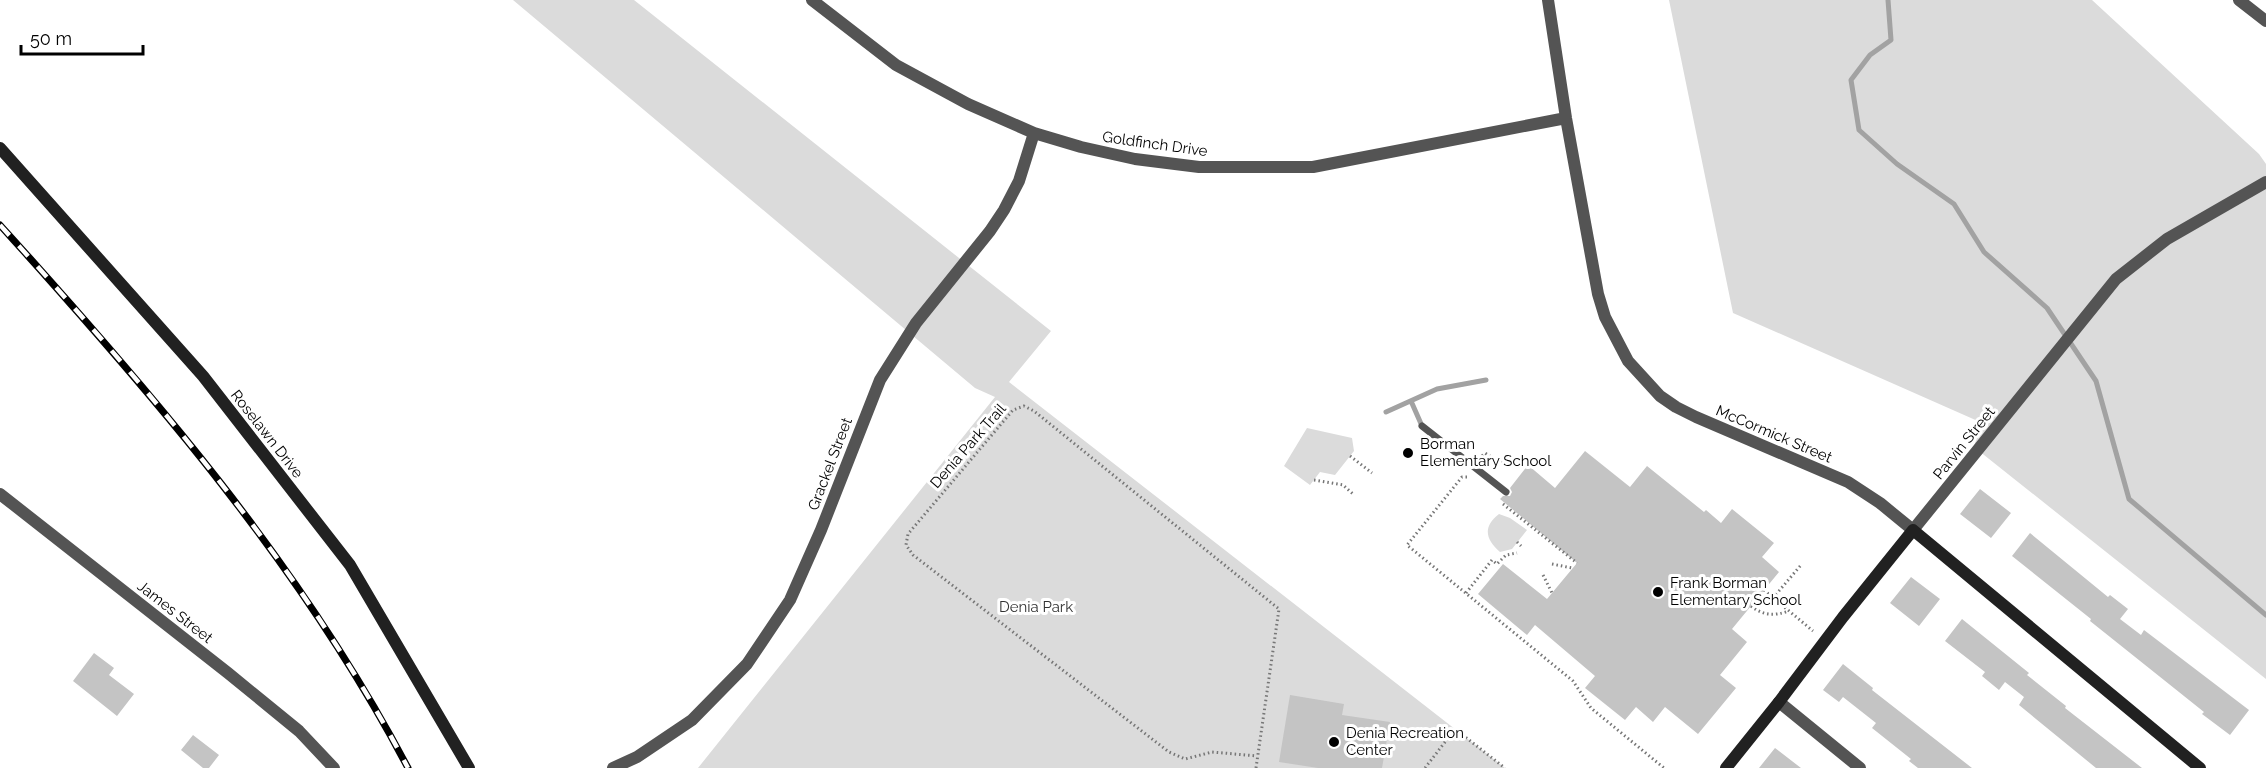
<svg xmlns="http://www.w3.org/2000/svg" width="2266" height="768" viewBox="0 0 2266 768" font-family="Raleway,sans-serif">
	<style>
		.green { fill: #dbdbdb }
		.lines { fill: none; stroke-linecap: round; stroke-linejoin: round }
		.stream { stroke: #a2a2a2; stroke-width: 5 }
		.building { fill: #c4c4c4 }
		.path { stroke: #767676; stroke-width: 3; stroke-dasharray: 1.5 3; stroke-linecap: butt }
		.lane { stroke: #545454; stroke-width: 7 }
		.street { stroke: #545454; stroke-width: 12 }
		.secondary { stroke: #212121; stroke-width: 12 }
		.rail-casing { stroke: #000; stroke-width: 7 }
		.rail { stroke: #fff; stroke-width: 4.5; stroke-dasharray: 14; stroke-linecap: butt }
		.poi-dot { fill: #000; stroke: #fff; stroke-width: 2 }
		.labels { text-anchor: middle; stroke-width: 6; stroke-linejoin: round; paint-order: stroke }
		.street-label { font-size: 15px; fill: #000; stroke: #fff }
		.poi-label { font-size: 15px; fill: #000; stroke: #fff; text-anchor: start }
		.park-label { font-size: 15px; fill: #323232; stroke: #fff }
	</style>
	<rect width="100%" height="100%" fill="#fff"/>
	<path class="green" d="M513,0H634L1051,331L1009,382L1505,768H698L995,397L975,388Z
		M1669,0H2092L2259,154L2266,164V679L1974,447L1980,422L1733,313Z
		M1307,428L1352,438L1354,451L1335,475L1320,472L1310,485L1284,466Z
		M1499,514L1510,518L1527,530L1512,549L1500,552C1486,540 1482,527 1499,514Z"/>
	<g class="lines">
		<path class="stream" d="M1888,0L1891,40L1870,55L1851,80L1859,130L1897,164L1954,204L1984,252L2047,308L2096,381L2129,499L2266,615
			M1411,401L1422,426
			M1386,412L1437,389L1486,380"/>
	</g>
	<path class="building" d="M1585,451L1630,487L1647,466L1704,512L1706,510L1721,523L1732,509L1774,543L1762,557L1779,572L1732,629L1747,642L1720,675L1736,688L1698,734L1665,707L1653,722L1636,707L1625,720L1585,688L1595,676L1535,625L1527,635L1478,594L1503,564L1547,599L1577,563L1500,499L1503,496H1510L1512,492L1510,488L1528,465L1555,488Z
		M1980,489L2011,513L1991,538L1960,514Z
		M2030,533L2108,597L2110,595L2128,609L2120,619L2141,635L2144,630L2249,710L2230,735L2202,714L2204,712L2090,621L2091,619L2012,556Z
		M1911,577L1940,599L1919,626L1890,603Z
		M1962,619L2029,673L2027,675L2066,706L2065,708L2142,768H2096L2019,705L2024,697L2005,682L1999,690L1982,676L1985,672L1945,641Z
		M94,653L114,668L109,675L134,694L117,716L73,681Z
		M1843,664L1873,688L1872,690L1972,768H1918L1909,761L1911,759L1872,728L1876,723L1843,697L1839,702L1823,690Z
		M1290,695L1344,704L1342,715L1390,722L1382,768H1318L1279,762Z
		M193,735L219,755L209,768H203L181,750Z
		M1775,748L1801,768H1759Z"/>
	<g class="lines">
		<path class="path" d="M1350,456L1372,473
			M1479,459L1485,453C1496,461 1507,464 1520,461L1528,465
			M1467,477H1462L1407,545L1573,681L1591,708L1664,768
			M1314,480L1343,485L1354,495
			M1503,504L1577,563
			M1517,542L1521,546
			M1552,564L1572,568
			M1543,575L1552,593
			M1764,590L1813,631
			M1466,593L1492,560L1497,564L1506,555L1517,553
			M1773,598L1801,565
			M1751,606C1764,616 1774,616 1789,611
			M1256,768L1279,609L1034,411L1024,406L1013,410L908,534L906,545L913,555L1169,752L1185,759L1212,752L1257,756
			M1425,768L1455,729L1505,768"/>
		<path class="lane" d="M1422,426L1506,492"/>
		<path class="street" d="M812,0L896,65L968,104L1034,133L1081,147L1135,159L1199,167H1313L1566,118
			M1548,0L1566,118L1598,294L1605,317L1628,361L1660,396L1676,407L1696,417L1848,482L1880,503L1913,530L2116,279L2167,239L2266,182
			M2239,0L2266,21
			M0,494L228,673L299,731L334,768
			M1779,702L1860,768
			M613,768L637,757L692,720L747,664L790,600L821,530L880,380L916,323L990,231L1004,210L1019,181L1034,133"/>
		<path class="secondary" d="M0,148L203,376L350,565L469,768
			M1726,768L1779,702L1843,617L1913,530L2200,768"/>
		<defs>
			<path id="rail" d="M0,225C152,393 302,566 408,768"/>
		</defs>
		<use href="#rail" class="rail-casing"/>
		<use href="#rail" class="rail"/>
	</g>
	<g class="poi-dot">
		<circle cx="1408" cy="453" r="6"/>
		<circle cx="1658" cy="592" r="6"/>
		<circle cx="1334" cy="742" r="6"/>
	</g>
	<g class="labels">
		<g class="street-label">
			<text transform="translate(1155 144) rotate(8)" y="5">Goldfinch Drive</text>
			<text transform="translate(267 434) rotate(52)" y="5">Roselawn Drive</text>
			<text transform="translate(1774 434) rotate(23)" y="5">McCormick Street</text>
			<text transform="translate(1964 443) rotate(-51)" y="5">Parvin Street</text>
			<text transform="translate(968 446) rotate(-49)" y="5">Denia Park Trail</text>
			<text transform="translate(830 464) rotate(-69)" y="5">Grackel Street</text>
			<text transform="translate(175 612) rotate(38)" y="5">James Street</text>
		</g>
		<g class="poi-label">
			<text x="1420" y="449">Borman<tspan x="1420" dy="17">Elementary School</tspan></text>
			<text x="1670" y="588">Frank Borman<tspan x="1670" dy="17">Elementary School</tspan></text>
			<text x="1346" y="738">Denia Recreation<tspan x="1346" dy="17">Center</tspan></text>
		</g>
		<g class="park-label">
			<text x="1036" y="612">Denia Park</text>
		</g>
	</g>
	<path d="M21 45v9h122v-9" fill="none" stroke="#000000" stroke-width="3"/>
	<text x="30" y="45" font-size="18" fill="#000000" stroke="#ffffff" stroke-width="4.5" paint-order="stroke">50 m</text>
</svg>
